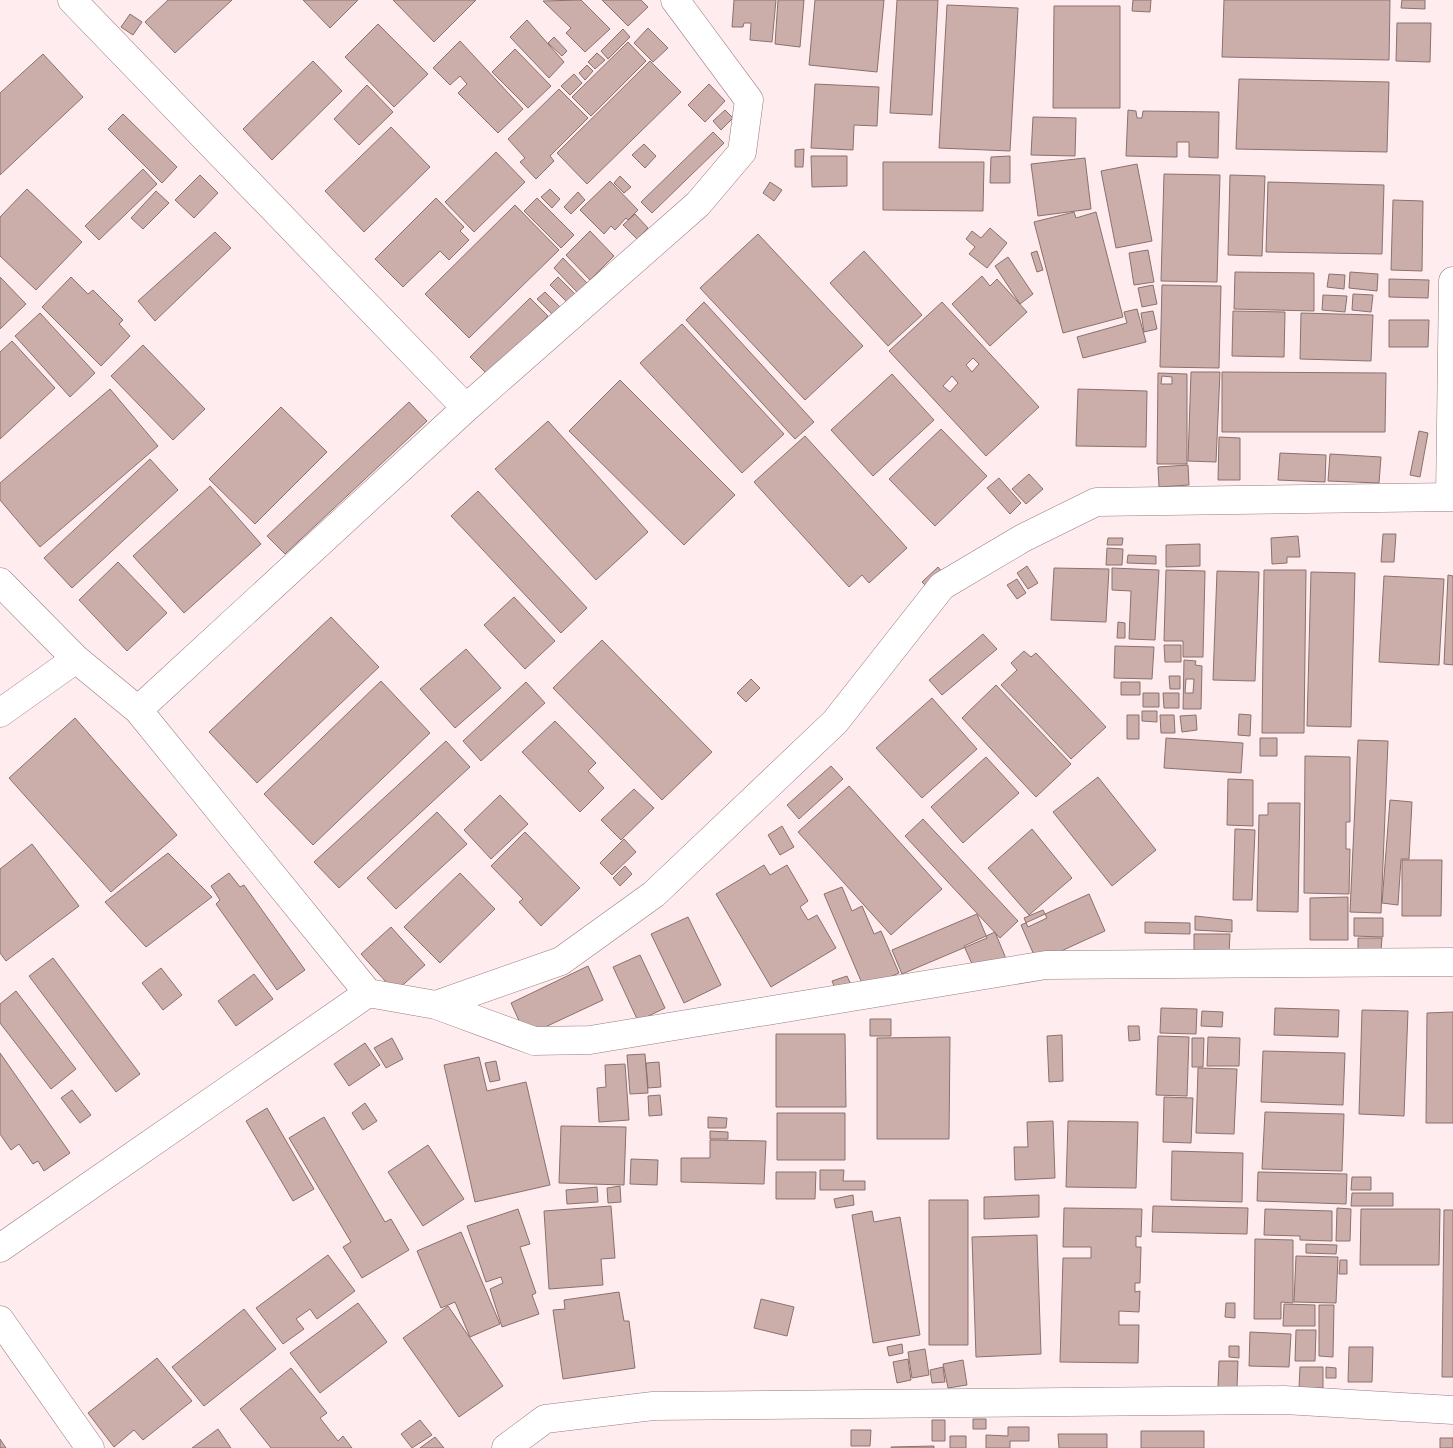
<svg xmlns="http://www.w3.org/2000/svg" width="1453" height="1448" viewBox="0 0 1453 1448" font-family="Helvetica,sans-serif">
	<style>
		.building { fill: #cbaeaa; stroke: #8b716c; fill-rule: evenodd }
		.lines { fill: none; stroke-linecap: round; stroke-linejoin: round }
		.street-casing { stroke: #987c81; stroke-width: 29 }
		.street { stroke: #fff; stroke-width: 28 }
	</style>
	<rect width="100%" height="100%" fill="#ffecef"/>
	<path class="building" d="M168,0H232L175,53L145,22Z
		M303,0H358L330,28Z
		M393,0H476L434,42Z
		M581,0L610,29L585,52L566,33L571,28L543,1Z
		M602,0H641L648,7L628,26Z
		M734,0H776L772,42L750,40L751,23H744L743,27H732Z
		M778,0H804L800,47L775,44Z
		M815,0H884L877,72L809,65Z
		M897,0H938L932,115L890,113Z
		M1133,0H1151L1150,12L1132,11Z
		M1224,0H1390L1389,60L1222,57Z
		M1402,0H1425V9L1401,8Z
		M947,5L1018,8L1010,151L939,148Z
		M1054,6H1120V108H1053Z
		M130,14L142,22L133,35L121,27Z
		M527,20L564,62L549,78L510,37Z
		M1397,23H1431L1430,62L1396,61Z
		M378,24L428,74L394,107L345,57Z
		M648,28L668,48L653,62L634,43Z
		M623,29L630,37L608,59L601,51Z
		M554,37L567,51L562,56L548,43Z
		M460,41L523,109L498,133L458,93L467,84L460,76L450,85L433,68Z
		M628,42L646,61L591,116L572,97Z
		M515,49L551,86L528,108L492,72Z
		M597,53L605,60L595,69L588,62Z
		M43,54L83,97L0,175V93Z
		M313,61L342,91L272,160L243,129Z
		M650,61L681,92L587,184L557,153Z
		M587,65L593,71L585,80L579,73Z
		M574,74L582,83L570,95L561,86Z
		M1239,79L1389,82L1387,152L1236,149Z
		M709,84L725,101L705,122L688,105Z
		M815,84L879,87L877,126L854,125L853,150L811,148Z
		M367,85L393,112L359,145L334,119Z
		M559,89L588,118L550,156L554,161L536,179L520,162L525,158L508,139Z
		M725,110L733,118L721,130L713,121Z
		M1128,110L1136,111L1137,118H1142L1143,111L1219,112L1218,158L1189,157V142H1177V157L1126,156Z
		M123,114L177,167L162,183L108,129Z
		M1033,117L1076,118L1075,156L1031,155Z
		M391,127L430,167L364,232L325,191Z
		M713,132L724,143L652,213L641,202Z
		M644,144L656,156L645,168L632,155Z
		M804,149L803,167H795V150Z
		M496,152L525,182L474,232L445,202Z
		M811,156H847V186L812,187Z
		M1010,156V183H990L991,157Z
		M1085,158L1091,209L1038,216L1031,164Z
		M883,162H984L983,211L883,210Z
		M1137,164L1152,241L1116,248L1101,171Z
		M143,169L157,184L99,240L85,226Z
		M1164,174L1220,175L1217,282L1161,281Z
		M200,175L218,193L194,218L175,200Z
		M1230,175L1265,176L1262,256L1228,255Z
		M620,176L631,187L624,193L614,183Z
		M610,181L638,210L628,220L626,218L615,230L611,226L604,234L580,210Z
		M770,182L782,190L774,201L763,193Z
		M1268,182L1384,185L1382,254L1266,252Z
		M27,189L82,242L36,290L0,256V217Z
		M550,189L560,199L552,208L541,197Z
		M156,191L169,203L143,229L131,218Z
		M578,192L585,200L571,214L564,207Z
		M436,198L464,227L460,231L469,240L449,260L440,251L403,287L375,259Z
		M537,198L574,235L561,248L524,211Z
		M1393,200L1423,201L1422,271L1391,270Z
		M515,205L559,250L469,338L425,294Z
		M1074,212L1076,218L1096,212L1123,317L1063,333L1034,222Z
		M635,214L648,228L637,239L623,225Z
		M990,228L1007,243L987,268L969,254L975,247L966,239L972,231L981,238Z
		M590,231L614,256L590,280L566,255Z
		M215,232L231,248L155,321L138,301Z
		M758,234L863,346L805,400L700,288Z
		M1148,250L1154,282L1134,285L1129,253Z
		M864,251L922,315L888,346L830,283Z
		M1037,251L1043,270L1037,272L1031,253Z
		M1008,257L1033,294L1020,304L995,266Z
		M563,258L587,283L577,292L554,268Z
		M1235,272L1314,273V311L1234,309Z
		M1350,272L1378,274L1377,291L1349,288Z
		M1329,274L1345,275L1344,289L1327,287Z
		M982,276L990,286L997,279L1027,312L990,346L952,304Z
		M0,277L26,304L0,329Z
		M71,277L88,294L93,290L123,320L119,324L130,336L101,366L42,307Z
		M558,277L575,294L567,302L550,285Z
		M1389,279L1429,280L1428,298L1389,297Z
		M1153,285L1157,304L1142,307L1138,288Z
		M1162,285L1221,286L1219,368L1160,367Z
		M545,292L561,308L553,315L537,299Z
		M1353,294L1373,295L1371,312L1352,310Z
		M1323,295L1347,296L1345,312L1322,310Z
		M530,298L548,316L488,375L470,357Z
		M704,302L814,422L795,439L686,320Z
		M942,302L1039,407L986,456L889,351ZM973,358L979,364L972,372L966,365ZM952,376L958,383L950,392L943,386Z
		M1137,309L1146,342L1083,358L1077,337L1127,323L1124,312Z
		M1153,311L1157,329L1144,332L1141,313Z
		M1233,311L1285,312L1284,357L1232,356Z
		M40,313L95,373L70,397L15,336Z
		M1301,313L1373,315L1371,361L1300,359Z
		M1389,320H1429L1428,347H1389Z
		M682,324L784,434L742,473L640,363Z
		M12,341L55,388L0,439V352Z
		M143,345L205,409L173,440L111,376Z
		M1191,372H1220L1216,462L1188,461Z
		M1222,372L1386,373L1385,432H1222Z
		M1158,373L1187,374V464H1157ZM1162,376L1172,377V384H1161Z
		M892,374L934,420L873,476L831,430Z
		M620,380L735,495L684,545L569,431Z
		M110,389L158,446L40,547L0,500V483Z
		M1078,389L1147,391L1146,447L1076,446Z
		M409,402L427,421L285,554L267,536Z
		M281,407L327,452L255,524L209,479Z
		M548,421L648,532L596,580L495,469Z
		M941,429L987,476L935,526L889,479Z
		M1419,431L1428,433L1420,477L1410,475Z
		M805,436L907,548L869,583L862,575L849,587L754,482Z
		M1219,437L1240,438V480H1218Z
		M1280,453L1326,455L1325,482L1278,480Z
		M1330,454L1381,457L1379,483L1328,481Z
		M150,459L178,490L72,588L44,558Z
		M1188,465L1189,485L1159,487L1158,467Z
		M1029,474L1043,489L1026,504L1012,489Z
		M999,478L1021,503L1010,514L987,488Z
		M210,486L261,544L184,613L133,556Z
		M478,491L587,608L561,633L451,516Z
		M1383,534H1396L1394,562H1381Z
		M1298,536L1300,557H1287V563L1272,564L1271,538Z
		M1108,538H1123L1122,545H1107Z
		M1200,544V566L1166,567V545Z
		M1107,548L1123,549L1122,565H1106Z
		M1128,555L1156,556V564L1127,563Z
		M118,562L167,613L127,651L79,600Z
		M1027,566L1038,583L1028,589L1017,573Z
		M938,567L946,577L931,591L922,582Z
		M1054,568L1109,569L1106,622L1051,620Z
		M1112,568L1159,570L1155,640L1129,639L1131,591L1112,590Z
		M1166,570L1205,571L1203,657H1183V641H1164Z
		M1264,570H1306L1304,733H1262Z
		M1217,571L1259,572L1255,681L1213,680Z
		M1311,572L1355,573L1351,727L1307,726Z
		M1448,575L1453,576V665L1444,664Z
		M1384,576L1444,579L1439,665L1379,662Z
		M1017,579L1026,593L1017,599L1007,585Z
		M514,597L555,641L525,669L484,625Z
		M331,617L379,667L257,783L209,732Z
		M1118,622L1125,623V638H1117Z
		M983,634L997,649L942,695L929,680Z
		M602,640L712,752L662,800L553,688Z
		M1164,645H1181V662H1165Z
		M1115,646L1154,647L1152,679L1114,678Z
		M466,649L501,688L455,728L420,689Z
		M1024,651L1031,657L1036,653L1106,727L1071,759L1001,685L1017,670L1011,663Z
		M1184,660L1196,661L1195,665L1202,666L1201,709H1183ZM1186,679H1194L1193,693H1185Z
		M1169,676H1180V689H1170Z
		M751,679L760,688L746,702L737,693Z
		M381,681L430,733L313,845L264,794Z
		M526,682L545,703L481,761L463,741Z
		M1121,682H1140V695H1121Z
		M996,685L1071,764L1036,797L962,718Z
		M1143,693H1159V707H1143Z
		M1163,693H1179V708H1164Z
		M932,698L977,749L922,798L876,748Z
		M1142,711H1157V722L1142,721Z
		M1239,714L1251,715L1250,736L1238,735Z
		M1127,715H1139V739H1127Z
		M1160,715H1174L1175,733H1161Z
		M1196,715L1197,730L1182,732L1180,716Z
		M75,718L177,835L111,892L9,778Z
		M555,721L596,763L588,771L604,788L580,812L522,752Z
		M1166,738L1243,743L1241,773L1164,768Z
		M1260,738H1277V756H1260Z
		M1358,740L1388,741L1381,913L1350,912Z
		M446,741L470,767L339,888L314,862Z
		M1305,756L1350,757V822H1346V849H1350L1349,894L1304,893Z
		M986,757L1019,793L963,843L931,807Z
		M831,766L843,779L799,819L787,805Z
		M1098,777L1156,850L1112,886L1053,812Z
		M1228,779L1253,780V826L1227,825Z
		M849,786L942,889L891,935L798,832Z
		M634,789L654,808L621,840L601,820Z
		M500,795L528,824L491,859L464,830Z
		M1390,800L1412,802L1409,859H1401L1398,905L1382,903Z
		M1268,803H1300L1298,912L1257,911L1259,815H1268Z
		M437,812L467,844L396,909L367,878Z
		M923,819L1018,921L1000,938L905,836Z
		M782,826L794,847L780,855L768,835Z
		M1032,829L1072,878L1029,915L988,868Z
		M1235,829L1255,830L1252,900H1233Z
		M525,832L580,888L541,926L519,902L523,899L491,866Z
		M624,839L636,852L612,875L600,863Z
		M32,844L79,906L6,961L0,953V869Z
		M168,853L212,897L146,947L105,902Z
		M1402,860H1442L1441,916H1402Z
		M764,865L770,875L787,865L808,901L800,907L808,920L817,915L836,948L771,987L716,894Z
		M625,866L632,874L620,886L613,878Z
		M229,873L240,887L244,885L305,970L277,990L216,904L220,900L211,886Z
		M460,873L495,909L440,963L404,927Z
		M842,887L852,911L862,906L874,934L881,931L899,973L864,988L824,894Z
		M1089,894L1105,931L1037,962L1021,925Z
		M1348,897V940H1310V898Z
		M1043,910L1047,918L1028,927L1024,918Z
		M977,914L987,938L902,974L892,950Z
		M1195,916L1232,920V932L1195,930Z
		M688,917L721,985L684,1003L651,934Z
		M1354,918H1383V937L1354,936Z
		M1145,922L1190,923V934L1145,933Z
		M391,927L425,965L395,992L361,954Z
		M995,932L1007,961L977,975L964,946Z
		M1194,934H1230L1229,954L1194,953Z
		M1358,938H1382L1381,951H1358Z
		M640,955L665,1008L638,1021L613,967Z
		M53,958L140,1074L116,1092L29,976Z
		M588,966L603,1000L526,1036L511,1003Z
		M161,968L182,995L163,1010L142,983Z
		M254,974L273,999L236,1026L218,1001Z
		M847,976L852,987L837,993L832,981Z
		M16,991L76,1069L51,1089L0,1023V1004Z
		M1161,1008L1197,1009L1196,1034L1160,1033Z
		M1275,1008L1339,1010L1338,1037L1274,1035Z
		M1362,1010L1408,1011L1404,1116L1359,1114Z
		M1202,1011L1223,1012L1222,1027L1201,1026Z
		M1453,1012V1123H1426L1427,1013Z
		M870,1019H891V1036H870Z
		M1128,1026H1139L1140,1040L1129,1041Z
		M776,1034H845L846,1107H776Z
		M1062,1035L1063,1081L1049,1082L1047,1036Z
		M1158,1036L1189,1037L1187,1096L1156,1095Z
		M950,1037L949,1139H877V1038Z
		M1208,1037L1240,1038L1239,1066H1207Z
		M392,1038L403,1059L386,1068L374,1048Z
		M1192,1038H1204L1203,1067H1192Z
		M365,1043L380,1065L349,1086L334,1064Z
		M1263,1051L1345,1053L1343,1105L1261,1102Z
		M0,1053L70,1153L44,1171L38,1161L33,1164L19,1144L11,1150L0,1134Z
		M645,1054L648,1093L630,1094L627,1055Z
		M479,1057L487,1091L526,1082L550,1185L475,1202L444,1065Z
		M496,1061L500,1080L490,1082L485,1063Z
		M659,1062L661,1087L648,1088L646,1063Z
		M625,1064L629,1120L599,1122L597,1088L606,1087L605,1065Z
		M1198,1068L1237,1069L1234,1134L1196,1133Z
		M72,1090L91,1115L80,1123L61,1098Z
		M660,1095L662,1115L649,1116L648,1096Z
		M1164,1097L1193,1098L1191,1143L1163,1142Z
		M365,1103L377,1121L363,1130L352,1113Z
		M267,1108L314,1189L293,1201L246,1121Z
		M1265,1112L1344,1114L1342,1171L1262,1169Z
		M777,1113H845V1160H777Z
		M324,1117L385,1222L391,1219L409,1250L362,1278L343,1247L351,1242L289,1138Z
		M708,1117L727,1118L726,1128H708Z
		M1053,1121L1055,1178L1015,1180L1014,1147H1028L1027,1122Z
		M1068,1121L1138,1122L1136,1188L1066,1187Z
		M561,1126L626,1127L624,1185L559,1183Z
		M710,1131L728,1132V1139H710Z
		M710,1140L766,1141L764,1184L681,1182V1158H710Z
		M428,1145L464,1199L423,1226L388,1172Z
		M1172,1151L1243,1153L1242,1202L1171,1200Z
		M631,1159L658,1160L657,1185L630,1184Z
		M820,1170H844L843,1181H865V1190H820Z
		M776,1172H816L815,1199H776Z
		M1258,1172L1347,1174L1346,1204L1257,1201Z
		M1352,1177H1371V1190H1351Z
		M620,1186L621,1202L608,1203L607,1188Z
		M597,1187L598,1202L567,1204L566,1190Z
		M1352,1193H1393V1206H1351Z
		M853,1195L854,1205L836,1208L834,1199Z
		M1039,1195V1217L984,1219V1197Z
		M929,1200H968V1345H929Z
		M611,1206L615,1258L601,1259L603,1285L549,1289L544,1211Z
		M1153,1206L1248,1208L1247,1234L1152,1232Z
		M1064,1208L1142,1209L1141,1237L1136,1236V1247H1141L1140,1283H1135V1292L1140,1291L1139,1312L1119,1311V1325H1139L1138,1363L1060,1362L1063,1258H1091V1247H1063Z
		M1337,1208L1351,1209L1350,1241H1336Z
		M518,1209L530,1244L520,1247L536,1293L532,1295L539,1314L502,1327L490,1289L503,1283L501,1277L486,1282L467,1226Z
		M1265,1209L1332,1211V1241L1300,1240V1236L1264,1235Z
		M1361,1209H1440L1439,1265H1360Z
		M1444,1210H1453V1377H1442Z
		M872,1211L874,1222L900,1217L920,1335L873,1343L852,1215Z
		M461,1232L500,1324L470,1337L455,1302L441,1308L417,1251Z
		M1037,1235L1041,1354L976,1357L972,1237Z
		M1255,1239L1293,1240V1303L1281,1302V1319H1254Z
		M1306,1244L1337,1245L1336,1254L1306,1253Z
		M328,1255L355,1291L317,1319L310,1309L296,1319L304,1329L283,1344L256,1308Z
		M1296,1256L1338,1257L1336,1303L1294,1302Z
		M1340,1260H1347V1274H1339Z
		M619,1292L624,1321H629L635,1368L563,1379L553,1310L565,1309L564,1300Z
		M761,1299L794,1307L787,1336L754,1328Z
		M358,1303L387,1342L320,1393L290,1353Z
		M1226,1303H1235V1318L1225,1317Z
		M1284,1304L1315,1305V1326H1283Z
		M1319,1305H1334L1333,1357L1319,1356Z
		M448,1306L503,1386L459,1417L403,1338Z
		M244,1309L276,1349L204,1406L172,1367Z
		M1296,1330H1316L1315,1361H1295Z
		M1250,1332L1291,1334L1289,1367L1249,1366Z
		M902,1344L903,1353L889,1356L887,1347Z
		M1229,1346H1239V1358L1229,1357Z
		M1349,1347H1373L1372,1382H1348Z
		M925,1349L929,1375L912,1378L908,1352Z
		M157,1358L192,1401L143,1440L134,1430L114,1447L88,1413Z
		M908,1359L911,1380L897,1383L893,1362Z
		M963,1360L967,1385L948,1388L943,1364Z
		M1219,1361H1238L1237,1388L1218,1387Z
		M943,1367L945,1382L932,1383L930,1370Z
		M1300,1367H1323V1388H1299Z
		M1326,1367L1336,1368V1378H1326Z
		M291,1368L327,1413L320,1418L338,1441L343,1436L352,1448H271L240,1409Z
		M973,1419H986V1429H973Z
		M420,1420L432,1435L412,1448L401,1434Z
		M932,1420H945V1441H932Z
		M1008,1427H1029V1441H1010V1448H986V1435L1008,1436Z
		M218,1429L231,1448H192Z
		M851,1430H871L870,1446H851Z
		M1141,1431H1204V1448H1141Z
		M1058,1434H1107V1448H1059Z
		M950,1436H966V1448H950Z
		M435,1437L444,1448H420Z
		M1440,1438H1453V1448H1440Z
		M0,1439L6,1448H0Z
		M934,1446V1448H891V1447Z"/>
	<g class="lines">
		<defs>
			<path id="street" d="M72,0L466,408
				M1450,497L1453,281
				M0,582L76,659L138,710L368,993
				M138,710L466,408L698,204L742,152L749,100L675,0
				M0,713L76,659
				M436,1005L561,961L654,894L835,722L942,586L1023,538L1096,502L1453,497
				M0,1248L368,993L436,1005L534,1041L590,1040L1046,965L1453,962
				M0,1320L90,1448
				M506,1448L545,1419L653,1406L1284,1400L1453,1410"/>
		</defs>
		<use href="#street" class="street-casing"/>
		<use href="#street" class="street"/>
	</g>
</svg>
